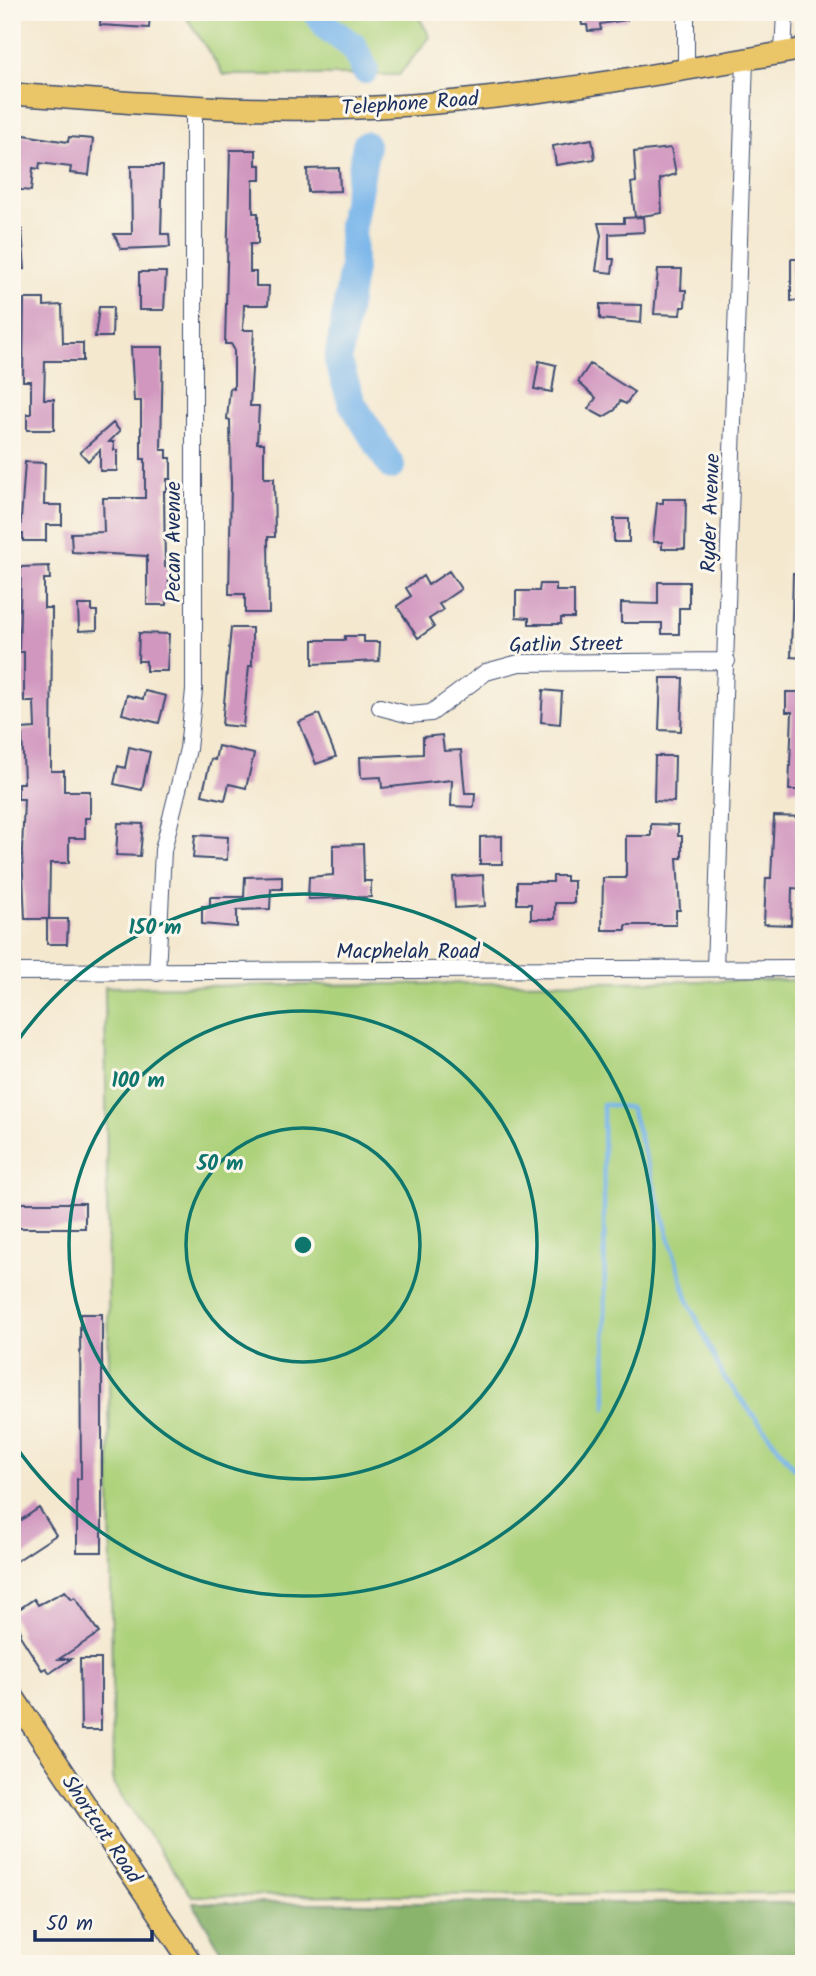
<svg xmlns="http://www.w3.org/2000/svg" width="816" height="1976" viewBox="0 0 816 1976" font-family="Kalam,sans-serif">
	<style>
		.green { fill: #add27c; stroke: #64806d; stroke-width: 2 }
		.forest { fill: #8ab46c; stroke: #527265; stroke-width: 2 }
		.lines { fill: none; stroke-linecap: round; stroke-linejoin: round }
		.stream { stroke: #78b5ea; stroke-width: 4.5 }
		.river { stroke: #78b5ea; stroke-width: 28 }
		.building { fill: #d197bf }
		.minor-casing { stroke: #3c4b6f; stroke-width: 18 }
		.major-casing { stroke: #3c4b6f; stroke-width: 24 }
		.minor { stroke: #fff; stroke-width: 16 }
		.major { stroke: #ebc669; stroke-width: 21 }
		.ring { fill: none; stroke: #0f766e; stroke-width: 3.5 }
		.labels { text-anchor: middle; stroke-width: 6; stroke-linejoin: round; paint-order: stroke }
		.street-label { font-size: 21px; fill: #1b2f5e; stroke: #fbf7ec }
		.centre { fill: #0f766e; stroke: #fbf7ec; stroke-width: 3.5 }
		.ring-label { font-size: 21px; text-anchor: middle; font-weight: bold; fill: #0f766e; stroke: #fbf7ec; stroke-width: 6; stroke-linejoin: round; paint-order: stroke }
	</style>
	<rect width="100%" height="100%" fill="#fbf7ec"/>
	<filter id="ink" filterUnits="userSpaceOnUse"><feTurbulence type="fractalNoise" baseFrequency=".0143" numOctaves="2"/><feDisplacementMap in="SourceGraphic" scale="14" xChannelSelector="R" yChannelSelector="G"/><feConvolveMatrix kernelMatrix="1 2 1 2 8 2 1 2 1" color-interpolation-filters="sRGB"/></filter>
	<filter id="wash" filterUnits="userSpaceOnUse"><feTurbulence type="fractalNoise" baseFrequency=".00686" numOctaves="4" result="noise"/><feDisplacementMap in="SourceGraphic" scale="28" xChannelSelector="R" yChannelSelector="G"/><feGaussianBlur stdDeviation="1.57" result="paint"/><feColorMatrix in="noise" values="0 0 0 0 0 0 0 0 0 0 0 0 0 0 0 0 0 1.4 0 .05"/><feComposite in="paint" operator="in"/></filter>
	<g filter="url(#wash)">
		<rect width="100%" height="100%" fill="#f4e8cf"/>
		<path class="green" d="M183,12H416L430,37L399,75H224Z
			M804,980V1893L192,1896L113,1784L105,987Z"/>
		<path class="forest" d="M193,1903H804V1964H229Z"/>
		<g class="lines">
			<path class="stream" d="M606,1408L603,1104L631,1108L687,1298L723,1376L795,1469"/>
			<path class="river" d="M317,12L328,28L353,46L365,70
				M366,145L352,226L353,268L338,361L352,403L391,466"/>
		</g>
		<g id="blocks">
			<path class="building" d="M101,12H150L149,28L100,25Z
				M580,12H627V20L600,24L601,30L588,31L587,25H582Z
				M12,133L68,142L69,137L93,139L89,175L70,173L71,167L40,163L39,169L33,168L31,191L12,189Z
				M592,139L595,159L556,165L553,146Z
				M671,148L676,174L660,179L662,213L635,217L631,183L636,182L634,152Z
				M230,150H256V165H261V180H253V213H258V244H250V272H256V286H269L268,305H244L243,330H254L250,406H259L257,443H264V478H274L275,537H268L269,613H245V594H229L231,484L230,420L227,419L230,388L234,389V349L231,344H225Z
				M131,166H163L161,234H169L170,247L121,249L114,234H132Z
				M339,168L340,191L308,192L307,169Z
				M643,217L644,232L609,234V259H614L612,273L596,271L601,235L598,223H624V218Z
				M12,229H22L25,269L12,270Z
				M791,259H804V300L791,301Z
				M658,269H682L681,290H686L685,307H681L680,315L654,314Z
				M139,272H166L164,310H139Z
				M24,299H44V306L62,305L63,343H83V361H45L44,399H54V430H27V414H31V381H23Z
				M600,304L642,305L641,323L600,319Z
				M99,307H113L112,337H95Z
				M131,347H163L161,450H167V458H171V479H167V491H164L165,567H170L167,605H147V556L72,552L71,533L104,532L103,498H145V459H141V401H134Z
				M539,361L556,365L552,392L534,389Z
				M590,364L634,392L626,404L620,401L615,410L603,417L588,409L596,398L578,382Z
				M113,423L120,431L109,442H114V450H117V471H100V450L88,461L80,452Z
				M25,462L45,463L44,505H62V525H46V541H23V534H20Z
				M663,499H686L685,549H662V542H653L657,503H663Z
				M614,519H629V542H614Z
				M49,566L50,579H44V608H52L51,771H64V791H90V818H85V838H69V863H50L49,919H68L67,944H47V919H25L22,852L24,799H18V783H24L22,729L35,728L34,702H24V652H19L21,567Z
				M449,571L461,589L439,604L443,610L429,619L434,627L418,638L397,606L411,596L406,588L423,576L428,585Z
				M793,573L804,574V658L791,657Z
				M658,582H689V608H679V634H662V623H621V603L658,604Z
				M540,584H556V591H574V618H561V624H529V618L516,617V591H539Z
				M78,605H92V611H97V630L79,631Z
				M231,628H252V666H249L243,727L222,725Z
				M139,633L169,634L167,671H146V661H138Z
				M345,636H364V642H380L379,661L313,664V640H345Z
				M661,678H683L681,731L659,730Z
				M543,690L562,692L560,724L541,722Z
				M145,691L166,696L159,723L122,714L127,695L143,699Z
				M786,692H804V790H789L792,712H786Z
				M319,714L336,757L316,764L299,722Z
				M442,735L444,751L461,750L465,793H475L474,807L451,806L452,780L382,788L381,777L361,778L360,757L423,754V737Z
				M218,746L254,754L246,788L229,784L225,800L202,795L211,759L215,760Z
				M129,747L150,752L142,790L114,784L118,766L125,768Z
				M655,756H675L674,802L654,801Z
				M774,816L804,817V889L792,888L791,925L764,924L766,878H771Z
				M118,823L143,824L140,856L116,855Z
				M651,824L678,825V836H682V858H677L680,910H676V925H626V930H602L603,878H626V836H651Z
				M195,835L228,837L227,860L193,858Z
				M502,836V864H480V837Z
				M363,844L364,881H371V897L308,899L309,877L333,875V845Z
				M483,875L485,906L455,908L453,877Z
				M282,876V889H271L270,909L237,910V927L202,924V906H210V897H244L245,877Z
				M553,876H566V881H574V903H555V919H531V904H517V882H553Z
				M12,1203H85V1228H12Z
				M80,1314H102V1552H77V1479H81Z
				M39,1508L56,1535L12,1564V1526Z
				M65,1591L72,1599L75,1597L99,1633L59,1659H71L50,1673L46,1668L42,1670L19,1634L21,1632L12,1614L34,1599L38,1605Z
				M80,1659H101V1730H81Z"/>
		</g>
	</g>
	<g filter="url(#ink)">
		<use href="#blocks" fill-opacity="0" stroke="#3c4b6f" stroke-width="2"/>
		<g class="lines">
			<defs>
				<path id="minor" d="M686,12V68
					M783,53L785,12
					M380,707L410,715L431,713L486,672L519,663L727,661
					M715,968L745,59
					M12,972L804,968
					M157,973L163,850L188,749L194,690V108"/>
				<path id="major" d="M12,94C127,102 241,113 357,108C506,102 656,75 804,49
					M12,1695L192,1964"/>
			</defs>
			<use href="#minor" class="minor-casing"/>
			<use href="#major" class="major-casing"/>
			<use href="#minor" class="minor"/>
			<use href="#major" class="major"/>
		</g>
	</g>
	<g class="ring">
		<circle cx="303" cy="1245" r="117"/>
		<circle cx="303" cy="1245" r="234"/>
		<path d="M14 1046A351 351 0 1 1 14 1444"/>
	</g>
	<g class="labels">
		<g class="street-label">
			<text transform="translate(410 103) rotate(-4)" y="7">Telephone Road</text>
			<text transform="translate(710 513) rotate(-88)" y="7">Ryder Avenue</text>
			<text transform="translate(173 542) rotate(-90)" y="7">Pecan Avenue</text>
			<text transform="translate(566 644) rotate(-1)" y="7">Gatlin Street</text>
			<text x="408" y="958">Macphelah Road</text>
			<text transform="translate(102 1829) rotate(56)" y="7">Shortcut Road</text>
		</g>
	</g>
	<circle cx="303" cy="1245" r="10" class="centre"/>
	<g class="ring-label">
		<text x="155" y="934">150 m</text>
		<text x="138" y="1087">100 m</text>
		<text x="220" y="1170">50 m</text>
	</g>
	<rect width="816" height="1976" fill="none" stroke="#fbf7ec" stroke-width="42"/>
	<path d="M35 1930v10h117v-10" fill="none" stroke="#1b2f5e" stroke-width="3.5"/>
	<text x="46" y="1930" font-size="21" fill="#1b2f5e" stroke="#fbf7ec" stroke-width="5" paint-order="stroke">50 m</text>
</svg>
